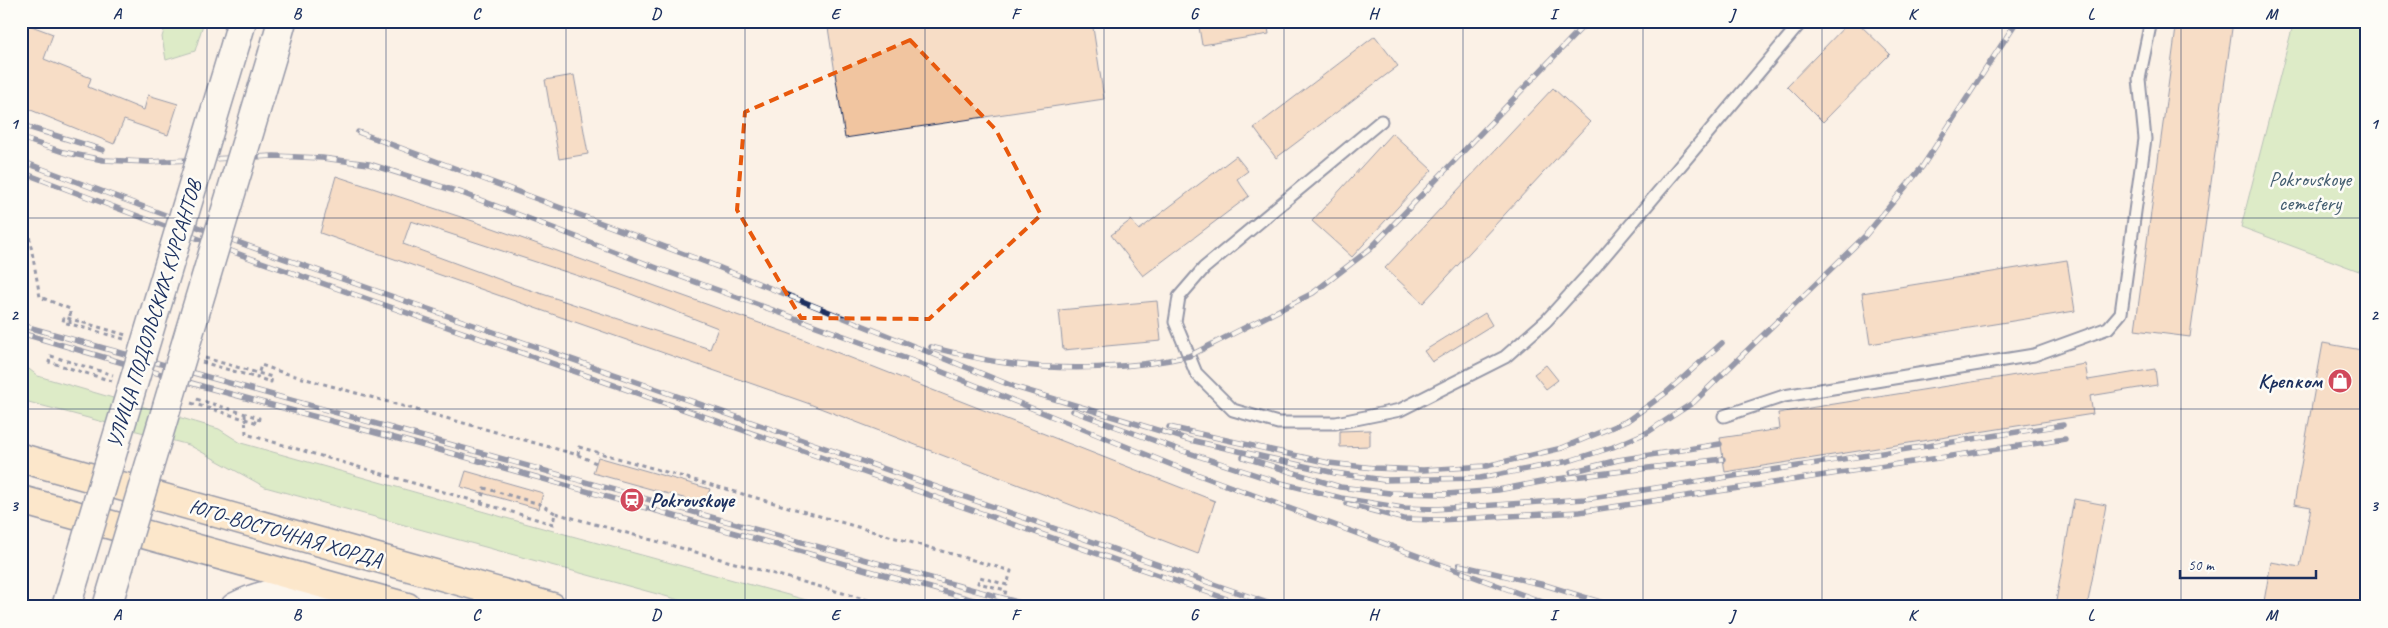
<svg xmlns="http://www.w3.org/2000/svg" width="2388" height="628" viewBox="0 0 2388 628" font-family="Caveat,sans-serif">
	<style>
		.green { fill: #b8e4a2; stroke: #6a8a80 }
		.building { fill: #f1c5a0; stroke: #1b2f5e; fill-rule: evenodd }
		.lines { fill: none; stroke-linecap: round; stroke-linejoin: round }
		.service-casing { stroke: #1b2f5e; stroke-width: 15 }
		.secondary-casing { stroke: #1b2f5e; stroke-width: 31 }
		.primary-casing { stroke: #1b2f5e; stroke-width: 31 }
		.path { stroke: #1b2f5e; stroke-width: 3; stroke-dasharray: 4 4; stroke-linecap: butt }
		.service { stroke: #fdfcf7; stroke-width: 11 }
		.secondary { stroke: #fdfcf7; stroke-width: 28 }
		.primary { stroke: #fddcac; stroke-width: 28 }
		.rail-casing { stroke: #1b2f5e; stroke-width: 5.5 }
		.rail { stroke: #fdfcf7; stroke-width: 4; stroke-dasharray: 11; stroke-linecap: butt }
		.secondary-bridge-casing { stroke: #1b2f5e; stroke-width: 31; stroke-linecap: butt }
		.secondary-bridge { stroke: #fdfcf7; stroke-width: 28 }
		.marked { fill: none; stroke: #e8590c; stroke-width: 4; stroke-dasharray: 10 6; stroke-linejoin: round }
		.grid { fill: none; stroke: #1b2f5e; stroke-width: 1; stroke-opacity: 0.55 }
		.labels { text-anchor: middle; stroke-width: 5; stroke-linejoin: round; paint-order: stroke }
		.park-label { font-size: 21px; fill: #425c6f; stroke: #fdfcf7 }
		.street-label { font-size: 21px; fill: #1b2f5e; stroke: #fdfcf7 }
		.poi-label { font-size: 21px; font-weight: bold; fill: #1b2f5e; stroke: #fdfcf7; text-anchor: end }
		.neatline { fill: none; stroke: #1b2f5e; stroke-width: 2 }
		.grid-label { font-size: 16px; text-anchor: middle; font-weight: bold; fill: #1b2f5e }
	</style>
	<rect width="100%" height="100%" fill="#fbf1e6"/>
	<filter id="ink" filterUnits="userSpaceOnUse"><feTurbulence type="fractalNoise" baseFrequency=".02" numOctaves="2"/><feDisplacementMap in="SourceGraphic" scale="10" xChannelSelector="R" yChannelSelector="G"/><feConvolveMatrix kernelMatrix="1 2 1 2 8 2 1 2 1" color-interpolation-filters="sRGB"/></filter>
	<g filter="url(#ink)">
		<path class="green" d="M167,21H204L195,51L166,60L162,37Z
			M2294,21H2367V274L2241,227Z
			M21,363L38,376L219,429L241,443L506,518L832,607H705L265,487L189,445L21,400Z"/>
		<path class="building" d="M827,21H1092L1104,99L845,138Z
			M1198,21H1267L1269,34L1202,45Z
			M1850,21H1856L1890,54L1823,122L1787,86Z
			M2177,21H2233L2190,337L2135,330Z
			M21,22L53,34L44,59L91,78L88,87L144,110L148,95L178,104L168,135L124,120L114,144L21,106Z
			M1375,36L1398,66L1276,158L1254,128Z
			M574,75L588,154L559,159L545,80Z
			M1553,88L1590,122L1423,303L1385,268Z
			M1392,133L1432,170L1352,257L1312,221Z
			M1236,156L1248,171L1237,179L1249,196L1143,276L1111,235L1131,220L1139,230Z
			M336,176L476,222L790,334L1215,501L1198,554L807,403L320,233ZM411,221L618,289L718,328L710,349L512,284L403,244Z
			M2067,260L2075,311L1870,344L1862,293Z
			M1157,301L1161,341L1063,350L1059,310Z
			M1485,313L1492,325L1432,362L1424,351Z
			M2323,343L2367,351V570L2360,607H2263L2271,562L2300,567L2311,507L2294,504Z
			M2085,364L2088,380L2155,369L2157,385L2090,396L2093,414L1725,472L1720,438L1780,429L1778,413Z
			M1546,365L1558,380L1546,389L1534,374Z
			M1370,430V446L1340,447V431Z
			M598,457L710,489L705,504L593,473Z
			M466,471L543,493L539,509L461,487Z
			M2074,499L2106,505L2087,607H2055Z"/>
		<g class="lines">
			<defs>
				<path id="service" d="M1381,121L1204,268L1179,297L1175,322L1196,373L1233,410L1278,423H1336L1400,410L1505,357L1546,321L1596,266L1802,21
					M1724,416L1784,396L2034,355L2108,328L2121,313L2145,139L2139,79L2151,21"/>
				<path id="secondary" d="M236,42L242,21
					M273,53L282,21
					M235,607C272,588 296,591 336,595"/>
				<path id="primary" d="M21,458L552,607
					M21,500L407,607"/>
			</defs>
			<use href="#service" class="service-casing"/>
			<use href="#secondary" class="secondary-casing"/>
			<use href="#primary" class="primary-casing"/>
			<path class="path" d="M21,190L40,297L70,309V324
				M124,339L63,322L64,317L126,335
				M205,358L272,377L271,382L258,378
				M202,362L257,378L261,365L281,372L578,455L596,463
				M112,381L49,362L51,356L113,375
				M191,403L258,423L259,418L193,398
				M245,414L246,434L553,524L555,513L893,607
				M578,455L579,447L1011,571L1007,585L980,577L978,583L1006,590L1002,607
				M481,504L484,488L540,504L555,513"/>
			<use href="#service" class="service"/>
			<use href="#secondary" class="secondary"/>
			<use href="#primary" class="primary"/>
			<defs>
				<path id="rail" d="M21,125L103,150
					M358,132L708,263L1015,387L1190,440L1335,473L1384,480L1480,478L1569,461L1613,447L1648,432L1694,402L1865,236L1922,167L2017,21
					M21,138L63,152L103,160L148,162L274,156L322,158L369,164L462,193L657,268L940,371L1172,465L1556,607
					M21,161L251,247L1279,607
					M21,172L247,257L1250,607
					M21,325L1035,607
					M21,333L205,387L458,455L998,607
					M931,347C955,353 981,360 1006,363C1063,371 1133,369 1189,356L1313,293L1370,249L1588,21
					M1073,411L1183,451L1281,483L1341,498L1403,508L1436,509L1585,499L2063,425
					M1169,427L1329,463L1374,468L1423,470L1486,466L1562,448L1627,421L1667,392L1722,343
					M1243,457L1340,487L1390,493L1447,494L1498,490L1557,479L1723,459
					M1571,472L1618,460L1720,444
					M1347,504L1404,519L1439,520L1579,512L2065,439
					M1459,565L1545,585L1616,607"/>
			</defs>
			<use href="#rail" class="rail-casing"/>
			<use href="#rail" class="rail"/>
			<defs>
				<path id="secondary-bridge" d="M66,607L236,42
					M107,607L273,53"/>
			</defs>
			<use href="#secondary-bridge" class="secondary-bridge-casing"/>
			<use href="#secondary-bridge" class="secondary-bridge"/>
		</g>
	</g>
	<path d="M0 0H2388V628H0ZM910,40L996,130L1041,215L929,319L801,318L737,210L745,112Z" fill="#fbf1e6" fill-opacity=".55" fill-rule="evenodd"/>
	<path class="marked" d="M910,40L996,130L1041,215L929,319L801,318L737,210L745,112Z"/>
	<path class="grid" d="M207,21V607M386,21V607M566,21V607M745,21V607M925,21V607M1104,21V607M1284,21V607M1463,21V607M1643,21V607M1822,21V607M2002,21V607M2181,21V607M21,218H2367M21,409H2367"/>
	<defs>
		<symbol id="shop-disc" viewBox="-11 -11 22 22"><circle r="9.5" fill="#d1495b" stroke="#fdfcf7"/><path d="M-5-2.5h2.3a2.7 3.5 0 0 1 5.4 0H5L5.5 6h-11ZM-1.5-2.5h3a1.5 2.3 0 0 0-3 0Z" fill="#fff"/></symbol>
		<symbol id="station-disc" viewBox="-11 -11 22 22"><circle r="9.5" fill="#d1495b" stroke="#fdfcf7"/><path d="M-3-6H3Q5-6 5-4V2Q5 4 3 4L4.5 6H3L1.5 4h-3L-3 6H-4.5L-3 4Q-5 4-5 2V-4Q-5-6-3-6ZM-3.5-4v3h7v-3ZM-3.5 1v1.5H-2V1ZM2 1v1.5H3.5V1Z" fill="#fff"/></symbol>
	</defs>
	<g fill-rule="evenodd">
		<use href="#shop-disc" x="2326" y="367" width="28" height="28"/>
		<use href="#station-disc" x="618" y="486" width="28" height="28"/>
	</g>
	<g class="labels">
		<g class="park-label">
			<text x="2310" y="186">Pokrovskoye<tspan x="2310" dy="24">cemetery</tspan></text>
		</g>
		<g class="street-label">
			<text transform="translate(154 314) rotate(-73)" y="7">УЛИЦА ПОДОЛЬСКИХ КУРСАНТОВ</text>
			<text transform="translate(286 533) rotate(16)" y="7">ЮГО-ВОСТОЧНАЯ ХОРДА</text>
		</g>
		<g class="poi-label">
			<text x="2322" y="388">Крепком</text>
			<text x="650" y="507" text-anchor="start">Pokrovskoye</text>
		</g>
	</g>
	<rect width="2388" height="628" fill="none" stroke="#fdfcf7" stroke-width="55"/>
	<path d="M2180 570v8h136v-8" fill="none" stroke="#1b2f5e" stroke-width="2.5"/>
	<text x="2188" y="570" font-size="15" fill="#1b2f5e" stroke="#fdfcf7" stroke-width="4" paint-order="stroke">50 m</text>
	<rect x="28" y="28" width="2332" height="572" class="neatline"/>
	<g class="grid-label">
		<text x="117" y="19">A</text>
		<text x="297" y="19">B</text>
		<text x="476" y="19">C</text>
		<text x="656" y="19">D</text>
		<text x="835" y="19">E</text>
		<text x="1015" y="19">F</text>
		<text x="1194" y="19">G</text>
		<text x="1373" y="19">H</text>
		<text x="1553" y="19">I</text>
		<text x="1732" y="19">J</text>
		<text x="1912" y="19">K</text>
		<text x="2091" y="19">L</text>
		<text x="2271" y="19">M</text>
		<text x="14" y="129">1</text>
		<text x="2374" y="129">1</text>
		<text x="14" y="320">2</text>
		<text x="2374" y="320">2</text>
		<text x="14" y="511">3</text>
		<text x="2374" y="511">3</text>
		<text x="117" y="620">A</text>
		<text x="297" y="620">B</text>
		<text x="476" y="620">C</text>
		<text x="656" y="620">D</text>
		<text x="835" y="620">E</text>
		<text x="1015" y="620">F</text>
		<text x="1194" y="620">G</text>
		<text x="1373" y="620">H</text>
		<text x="1553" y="620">I</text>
		<text x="1732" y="620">J</text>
		<text x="1912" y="620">K</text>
		<text x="2091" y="620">L</text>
		<text x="2271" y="620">M</text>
	</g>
</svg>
